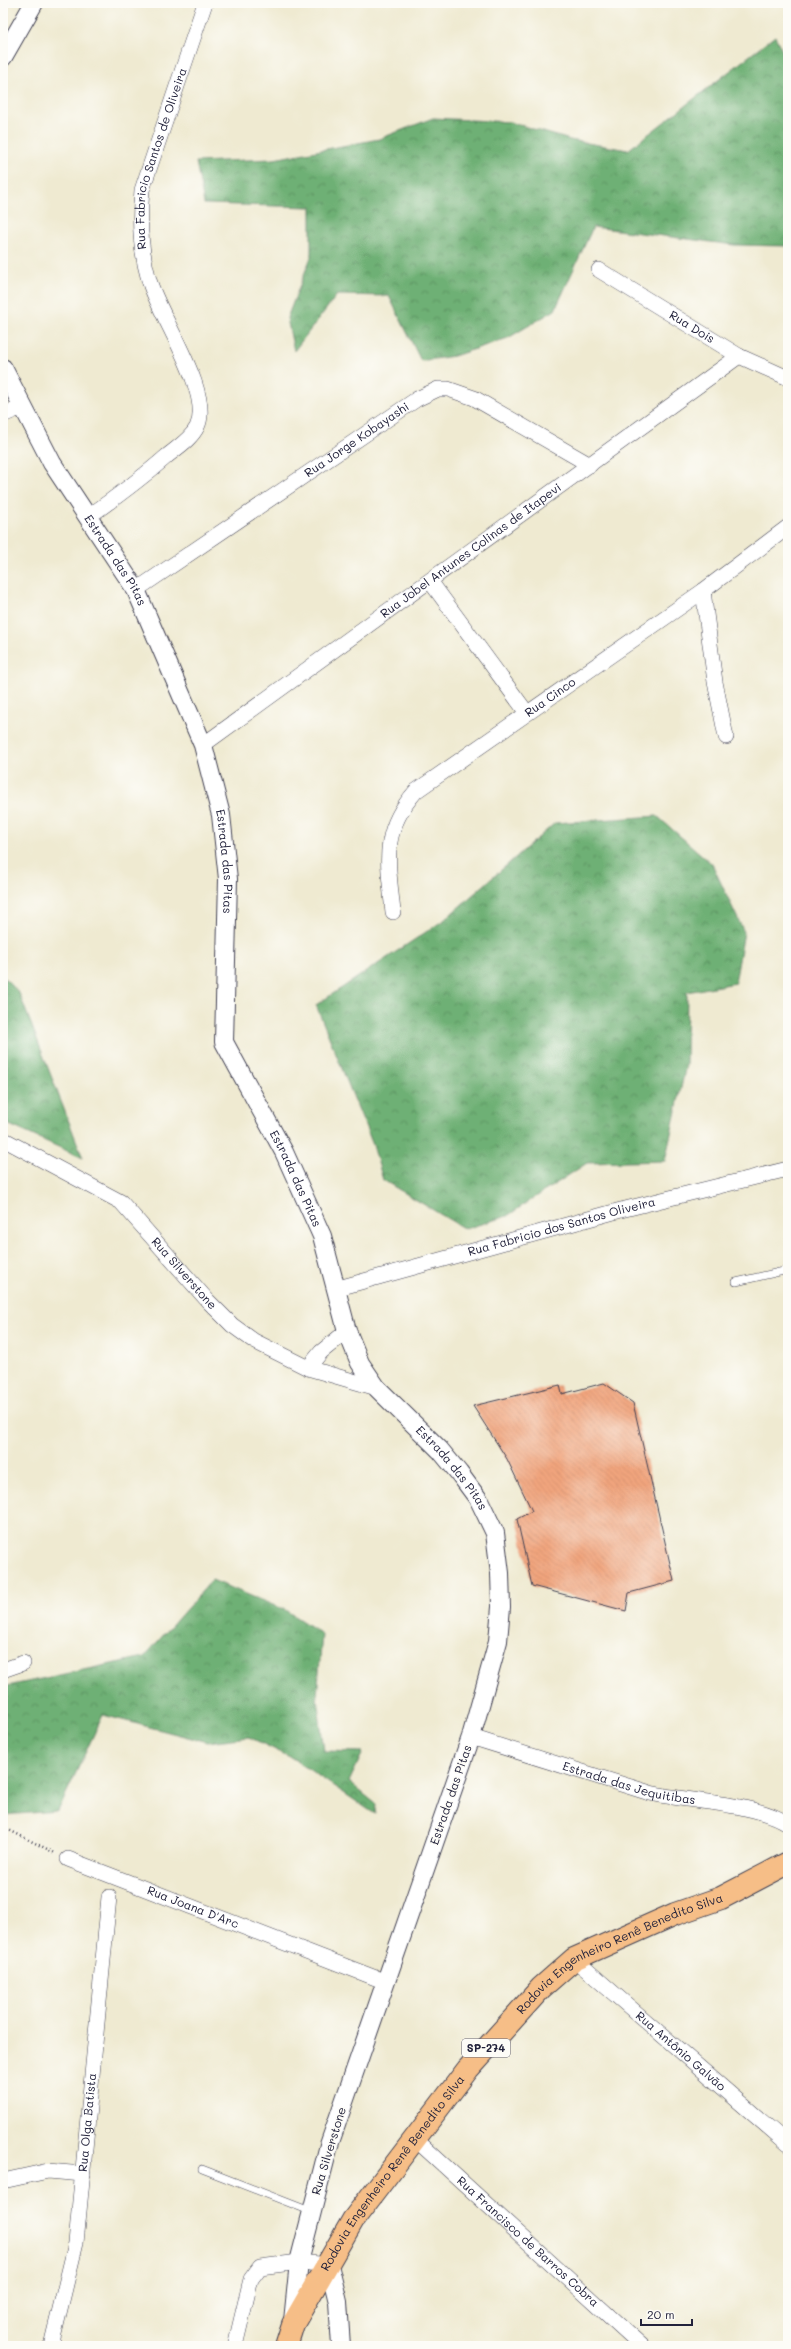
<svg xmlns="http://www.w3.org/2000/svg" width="791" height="2349" viewBox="0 0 791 2349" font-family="Mali,sans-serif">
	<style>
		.forest { fill: url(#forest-crowns); stroke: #486958 }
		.building { fill: url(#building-back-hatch) }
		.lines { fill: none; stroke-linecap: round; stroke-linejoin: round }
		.service-casing { stroke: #414052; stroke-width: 8 }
		.minor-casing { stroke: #414052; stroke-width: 16 }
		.tertiary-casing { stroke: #414052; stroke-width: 20 }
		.primary-casing { stroke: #414052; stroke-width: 24 }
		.path { stroke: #414052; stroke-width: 2.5; stroke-dasharray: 1 3; stroke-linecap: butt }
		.service { stroke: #fff; stroke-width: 7 }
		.minor { stroke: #fff; stroke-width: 15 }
		.tertiary { stroke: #fff; stroke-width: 18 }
		.primary { stroke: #f6be87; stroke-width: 22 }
		.labels { text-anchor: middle; stroke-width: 3; stroke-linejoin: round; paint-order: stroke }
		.shield { fill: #fdfcf7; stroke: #646373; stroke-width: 1 }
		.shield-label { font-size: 11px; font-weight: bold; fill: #22223b }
		.street-label { font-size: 12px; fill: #22223b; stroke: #fdfcf7 }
	</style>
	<defs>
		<pattern id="forest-crowns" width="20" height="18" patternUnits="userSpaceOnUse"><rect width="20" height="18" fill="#6eb074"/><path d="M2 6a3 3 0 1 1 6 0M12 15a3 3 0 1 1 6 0" fill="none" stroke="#5a8f60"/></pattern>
		<pattern id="building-back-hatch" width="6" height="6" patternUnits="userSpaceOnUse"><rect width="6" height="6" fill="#f1a47d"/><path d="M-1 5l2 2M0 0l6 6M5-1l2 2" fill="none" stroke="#ce8d6d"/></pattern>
	</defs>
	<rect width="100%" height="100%" fill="#fdfcf7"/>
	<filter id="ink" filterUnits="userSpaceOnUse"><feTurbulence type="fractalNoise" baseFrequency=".025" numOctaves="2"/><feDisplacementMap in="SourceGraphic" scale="8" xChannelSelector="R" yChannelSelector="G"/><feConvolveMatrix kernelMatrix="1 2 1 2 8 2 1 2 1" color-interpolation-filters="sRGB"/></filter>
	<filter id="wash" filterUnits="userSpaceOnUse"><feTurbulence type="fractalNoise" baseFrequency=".012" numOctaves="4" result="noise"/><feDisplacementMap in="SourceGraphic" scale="16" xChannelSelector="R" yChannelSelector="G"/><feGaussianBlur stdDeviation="0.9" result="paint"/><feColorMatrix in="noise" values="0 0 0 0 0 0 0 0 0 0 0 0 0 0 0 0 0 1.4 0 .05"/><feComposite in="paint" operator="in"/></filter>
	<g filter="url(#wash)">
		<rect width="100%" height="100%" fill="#efead1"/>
		<path class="forest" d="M775,36L788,63V246L734,245L593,227L555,310L508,338L454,356L421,361L389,296L337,295L294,351L287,318L311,257V207L204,204L196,162L274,159L379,139L433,118L510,122L570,140L628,150Z
			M657,816L712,864L744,932L735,983L687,992L686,1065L665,1161L587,1163L507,1216L465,1229L383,1180L373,1145L316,1005L444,920L555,823Z
			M3,976L19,993L83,1158L3,1122Z
			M212,1580L285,1610L322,1634L317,1697L324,1751L363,1752L349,1782L376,1804L375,1814L292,1758L249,1737L207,1742L103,1715L58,1811L3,1815V1687L144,1657Z"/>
		<g id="blocks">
			<path class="building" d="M604,1383L633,1403L674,1581L629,1593L626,1611L532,1586L517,1519L532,1511L507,1459L473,1406L560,1385L562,1394Z"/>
		</g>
	</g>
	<g filter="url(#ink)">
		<use href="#blocks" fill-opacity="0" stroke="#414052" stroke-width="1"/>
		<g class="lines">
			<defs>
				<path id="service" d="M736,1282L788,1270
					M202,2169L310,2211"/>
				<g id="minor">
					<path id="s1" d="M599,270L739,356L788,378"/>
					<path d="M3,415L22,407"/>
					<path id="s2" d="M88,517C115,498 142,478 167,456C178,447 191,439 197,427C214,394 159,316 149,280C140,250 139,221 142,190L205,3"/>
					<path d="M430,581L527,713"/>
					<path id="s3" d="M136,590L417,399L438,389H448L474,398L590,465"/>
					<path d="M703,591L715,682L726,737"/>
					<path id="s4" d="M203,745L739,356"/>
					<path id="s5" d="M393,912C388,862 380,832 416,791L703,591L788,527"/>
					<path id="s6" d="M3,1139L121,1202L208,1301L232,1325L254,1341L308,1368L377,1388"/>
					<path id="s7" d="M335,1289L621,1210L788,1169"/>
					<path d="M308,1368L321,1352L347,1331"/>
					<path d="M3,1670L23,1663"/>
					<path id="s8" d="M471,1737L650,1793C689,1802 758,1803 788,1824"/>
					<path id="s9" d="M68,1859L386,1982"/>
					<path id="s10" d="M574,1959L788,2144"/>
					<path id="s11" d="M414,2138L642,2346"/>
					<path d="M3,2181L48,2171L83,2174"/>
					<path id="s12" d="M51,2346L76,2243L109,1897"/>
					<path d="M235,2346L251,2279L260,2267L299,2262L329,2265"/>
				</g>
				<g id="tertiary">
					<path d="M3,57L34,3"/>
					<path id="s13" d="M3,368L52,463L136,590L203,745L221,815L228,879L224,1042L284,1152L322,1236L347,1331L360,1363L377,1388L440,1450L459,1473L479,1500L495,1533L500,1573L501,1607L498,1641L471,1737L329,2145L299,2262L293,2321"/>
					<path d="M329,2265L338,2302L341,2346"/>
				</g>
				<g id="primary">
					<path id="s14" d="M286,2346L293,2324L353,2220L468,2069L541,1988L574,1959L675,1914L721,1898L788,1863"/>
				</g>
			</defs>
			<use href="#service" class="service-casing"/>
			<use href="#minor" class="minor-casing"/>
			<use href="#tertiary" class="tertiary-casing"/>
			<use href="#primary" class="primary-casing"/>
			<path class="path" d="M3,1827L55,1853"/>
			<use href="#service" class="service"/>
			<use href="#minor" class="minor"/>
			<use href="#tertiary" class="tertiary"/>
			<use href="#primary" class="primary"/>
		</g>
	</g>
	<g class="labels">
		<rect class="shield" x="462" y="2039" width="48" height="18" rx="3"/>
		<g class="shield-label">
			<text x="486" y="2052">SP-274</text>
		</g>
		<g class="street-label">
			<text dy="4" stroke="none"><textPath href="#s2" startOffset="425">Rua Fabricio Santos de Oliveira</textPath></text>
			<text dy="4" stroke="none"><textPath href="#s1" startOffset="109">Rua Dois</textPath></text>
			<text dy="4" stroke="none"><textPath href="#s3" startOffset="267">Rua Jorge Kobayashi</textPath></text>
			<text dy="4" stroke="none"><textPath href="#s4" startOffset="331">Rua Jobel Antunes Colinas de Itapevi</textPath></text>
			<text dy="4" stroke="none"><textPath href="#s13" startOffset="223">Estrada das Pitas</textPath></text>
			<text dy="4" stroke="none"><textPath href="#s5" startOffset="292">Rua Cinco</textPath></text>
			<text dy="4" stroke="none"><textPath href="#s13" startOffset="547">Estrada das Pitas</textPath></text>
			<text dy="4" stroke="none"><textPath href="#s13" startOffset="882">Estrada das Pitas</textPath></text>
			<text dy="4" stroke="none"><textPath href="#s7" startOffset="235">Rua Fabricio dos Santos Oliveira</textPath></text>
			<text dy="4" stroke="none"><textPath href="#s6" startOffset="229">Rua Silverstone</textPath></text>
			<text dy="4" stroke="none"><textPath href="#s13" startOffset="1218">Estrada das Pitas</textPath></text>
			<text dy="4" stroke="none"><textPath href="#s8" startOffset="165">Estrada das Jequitibas</textPath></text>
			<text transform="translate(451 1795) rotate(-71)" y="4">Estrada das Pitas</text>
			<text dy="4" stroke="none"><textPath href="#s9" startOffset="134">Rua Joana D'Arc</textPath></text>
			<text dy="4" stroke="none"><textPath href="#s14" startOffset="528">Rodovia Engenheiro Renê Benedito Silva</textPath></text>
			<text dy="4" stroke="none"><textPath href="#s10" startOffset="141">Rua Antônio Galvão</textPath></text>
			<text dy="4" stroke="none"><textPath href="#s12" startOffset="227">Rua Olga Batista</textPath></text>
			<text transform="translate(329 2151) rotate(-73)" y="4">Rua Silverstone</text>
			<text dy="4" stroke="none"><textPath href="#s14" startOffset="204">Rodovia Engenheiro Renê Benedito Silva</textPath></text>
			<text dy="4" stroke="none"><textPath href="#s11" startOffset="154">Rua Francisco de Barros Cobra</textPath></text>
		</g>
	</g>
	<rect width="791" height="2349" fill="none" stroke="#fdfcf7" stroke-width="16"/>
	<path d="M641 2319v6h51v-6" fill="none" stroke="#22223b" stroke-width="2"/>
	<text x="647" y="2319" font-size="12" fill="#22223b" stroke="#fdfcf7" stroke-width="3" paint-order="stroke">20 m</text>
</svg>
